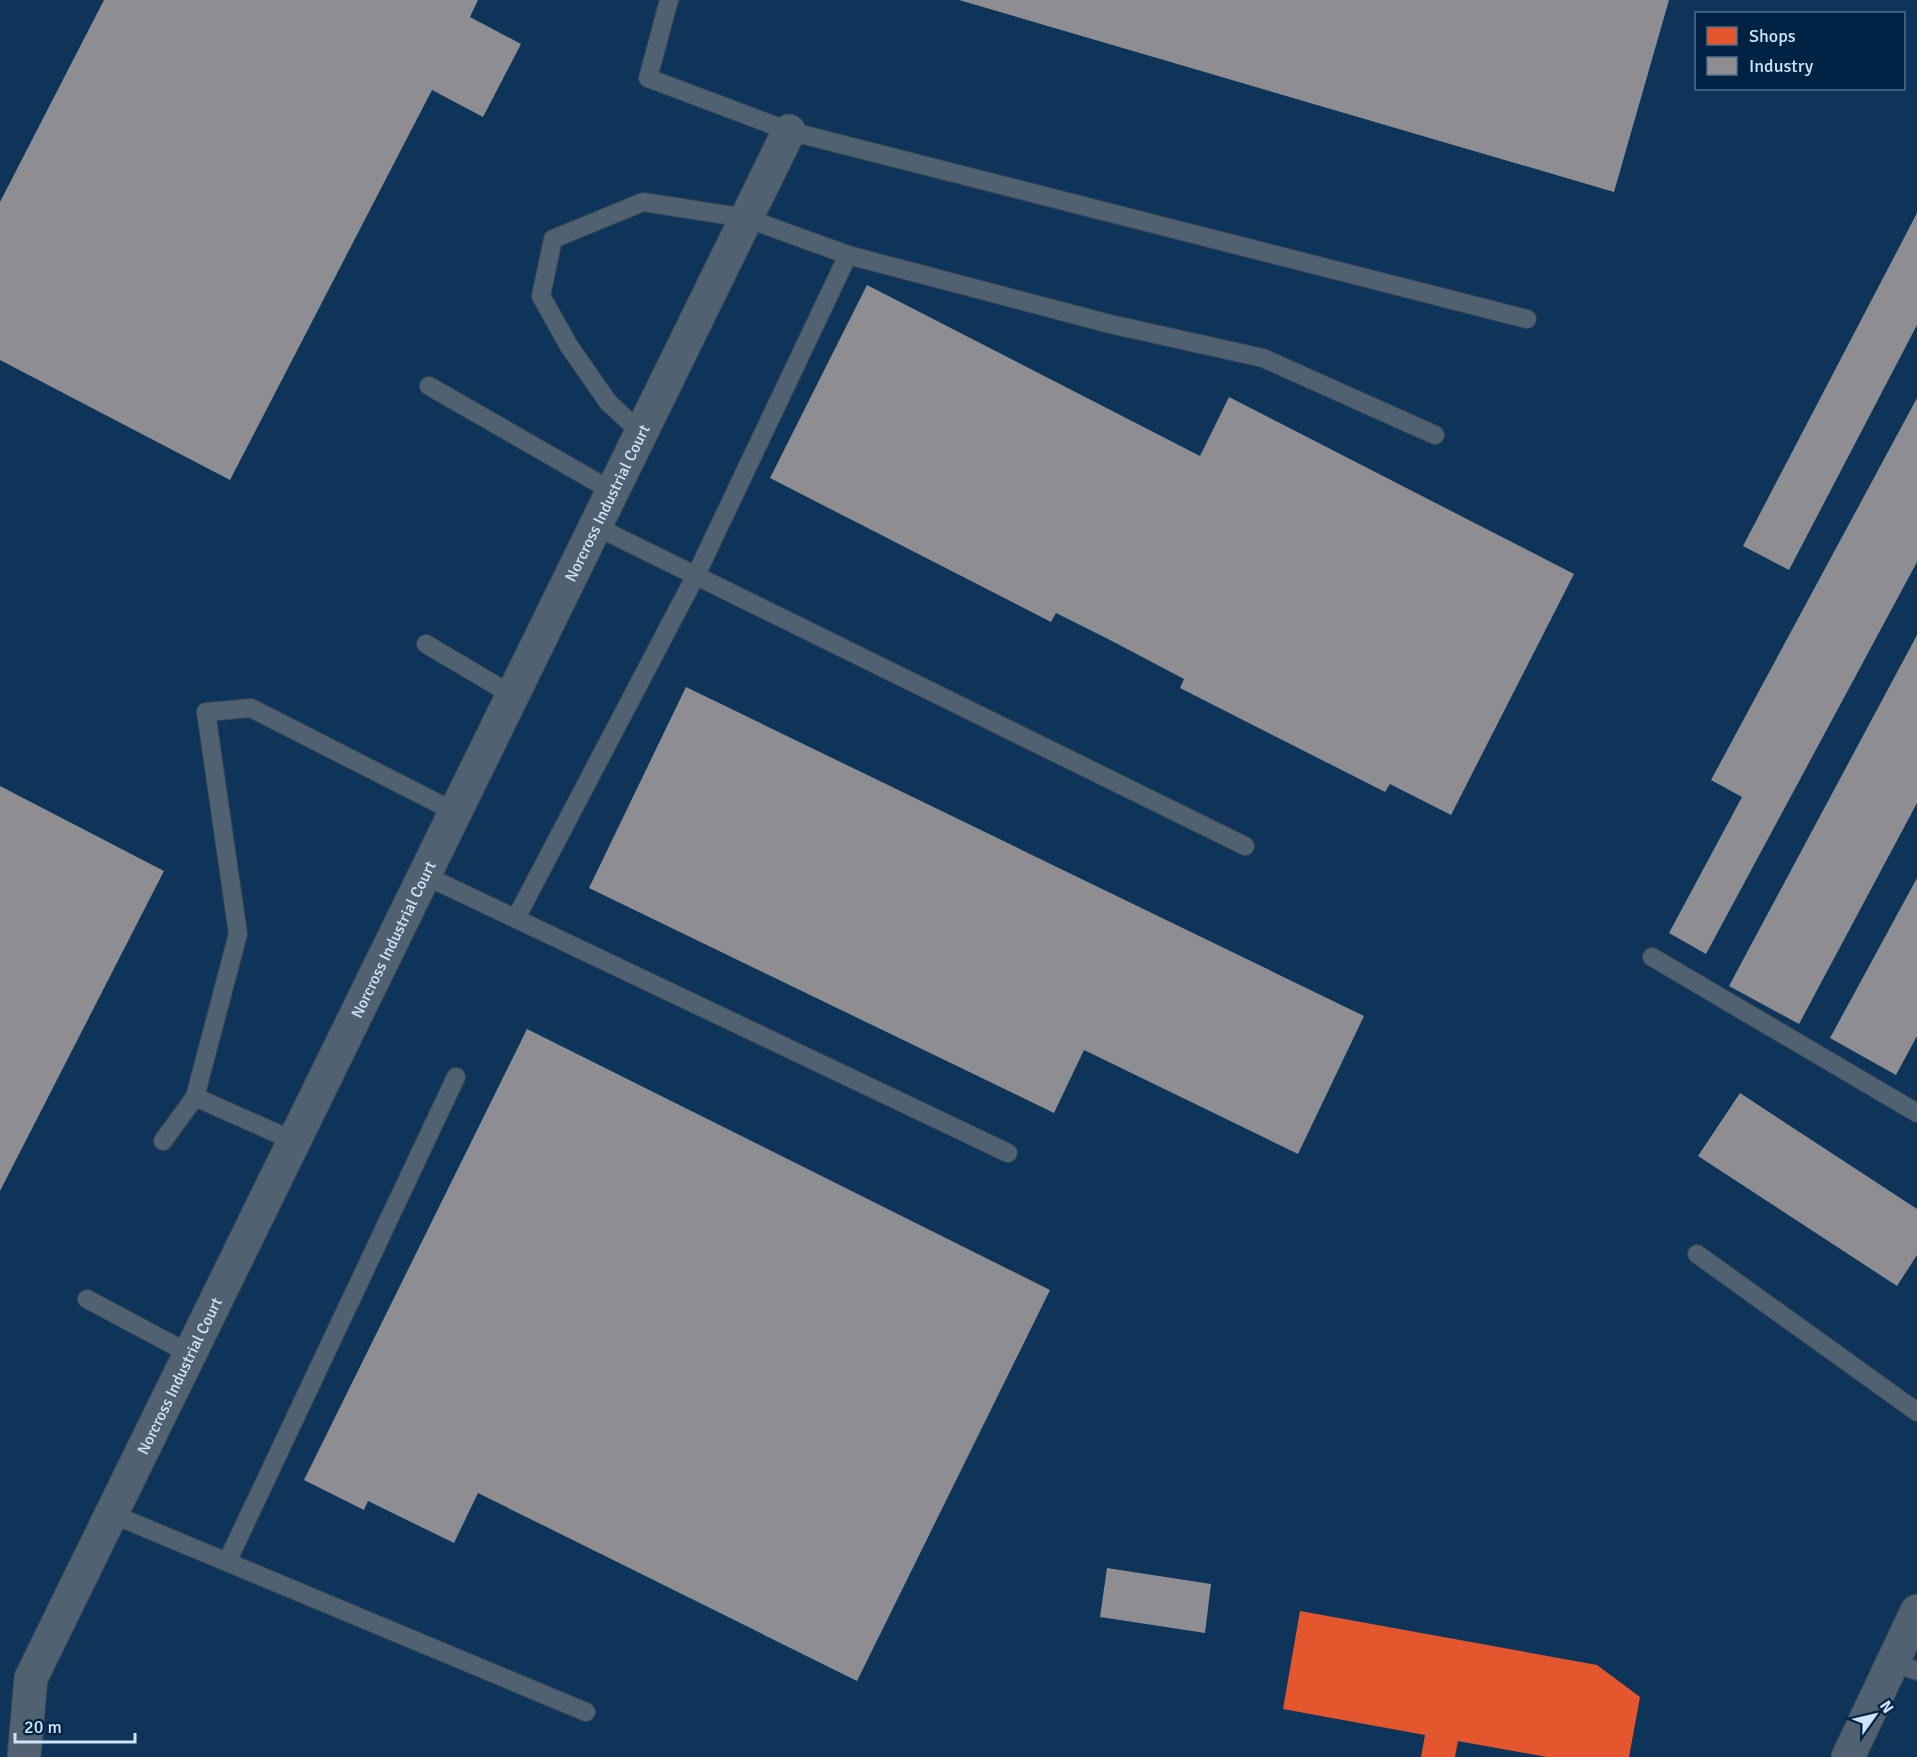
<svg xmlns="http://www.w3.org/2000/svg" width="1917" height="1757" viewBox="0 0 1917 1757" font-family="Signika,sans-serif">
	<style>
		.built { fill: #0e3559; fill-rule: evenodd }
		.shops { fill: #e4572e }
		.industry { fill: #8d8d92 }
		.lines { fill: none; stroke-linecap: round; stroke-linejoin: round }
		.lane-casing { stroke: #384655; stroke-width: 20 }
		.street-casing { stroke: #384655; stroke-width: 35 }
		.secondary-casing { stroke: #384655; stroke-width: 35 }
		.lane { stroke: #506171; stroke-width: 18 }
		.street { stroke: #506171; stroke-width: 33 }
		.secondary { stroke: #506171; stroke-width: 33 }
		.labels { text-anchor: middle; stroke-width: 6; stroke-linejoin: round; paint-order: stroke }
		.street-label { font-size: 16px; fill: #d0e4f9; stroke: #002343 }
	</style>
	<rect width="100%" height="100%" fill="#182c3e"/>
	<path class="built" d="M0,0H1917V1757H0ZM1696,14H1904V88H1696Z"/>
	<path class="shops" d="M1300,1611L1597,1665L1640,1697L1629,1757H1547L1458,1741L1455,1757H1421L1425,1735L1283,1709Z"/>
	<path class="industry" d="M104,0H478L470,17L521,44L483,117L432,90L230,480L0,360V202Z
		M959,0H1669L1614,192Z
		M1917,213V325L1789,570L1743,546Z
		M867,285L1200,456L1229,397L1574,574L1451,815L1390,784L1385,792L1180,688L1184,679L1108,639L1056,613L1051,622L770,478Z
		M1917,398V562L1706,954L1669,933L1742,797L1711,780Z
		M1917,635V803L1799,1024L1729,986Z
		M686,687L1364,1016L1298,1154L1084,1050L1054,1113L589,888Z
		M0,786L164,871L0,1191Z
		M1917,878V1036L1896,1075L1830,1038Z
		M527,1029L1050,1290L857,1681L478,1493L454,1543L368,1501L364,1510L304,1480Z
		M1740,1093L1917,1209V1255L1897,1286L1698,1156Z
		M1107,1568L1211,1584L1205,1633L1100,1617Z"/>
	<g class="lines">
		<defs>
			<path id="lane" d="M669,0L648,78L789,131L1527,319
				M429,386L612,491
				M641,433L608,402L569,346L541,296L553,239L643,202L746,218L848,255
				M595,526L1245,846
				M426,644L512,695
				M424,875L1008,1153
				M516,918L696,575L848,255L1110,324L1263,358L1435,435
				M1652,957L1917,1113
				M195,1097L238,934L206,712L251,708L455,812
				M163,1141L195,1097L294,1141
				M1697,1254L1917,1412
				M87,1299L190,1354
				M112,1514L586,1712
				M227,1562L456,1077
				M1894,1663L1917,1671"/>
			<g id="street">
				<path id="s1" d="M24,1757L31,1678L789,131"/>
			</g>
			<path id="secondary" d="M1848,1757L1917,1611"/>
		</defs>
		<use href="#lane" class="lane-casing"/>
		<use href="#street" class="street-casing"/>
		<use href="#secondary" class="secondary-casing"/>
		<use href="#lane" class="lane"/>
		<use href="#street" class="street"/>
		<use href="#secondary" class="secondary"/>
	</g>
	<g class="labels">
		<g class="street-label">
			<text dy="6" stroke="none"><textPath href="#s1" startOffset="1388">Norcross Industrial Court</textPath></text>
			<text dy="6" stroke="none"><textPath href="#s1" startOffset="902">Norcross Industrial Court</textPath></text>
			<text dy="6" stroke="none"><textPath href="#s1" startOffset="416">Norcross Industrial Court</textPath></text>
		</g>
	</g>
	<rect x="1695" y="12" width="210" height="78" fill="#002343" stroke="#53708c" stroke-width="1.5"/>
	<rect x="1707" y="27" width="30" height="18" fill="#e4572e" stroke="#53708c" stroke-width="1.5"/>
	<text x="1749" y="42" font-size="18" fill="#d0e4f9">Shops</text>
	<rect x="1707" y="57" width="30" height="18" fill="#8d8d92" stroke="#53708c" stroke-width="1.5"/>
	<text x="1749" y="72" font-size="18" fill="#d0e4f9">Industry</text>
	<g transform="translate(1875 1715) rotate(56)" stroke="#002343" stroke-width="4.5" paint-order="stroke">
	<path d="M0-4.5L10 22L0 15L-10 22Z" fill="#d0e4f9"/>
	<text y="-9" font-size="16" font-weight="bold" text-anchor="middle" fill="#d0e4f9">N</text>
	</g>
	<path d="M15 1733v9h120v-9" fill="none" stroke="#d0e4f9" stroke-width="3"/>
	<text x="24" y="1733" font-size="18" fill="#d0e4f9" stroke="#002343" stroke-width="4.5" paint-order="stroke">20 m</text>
</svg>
